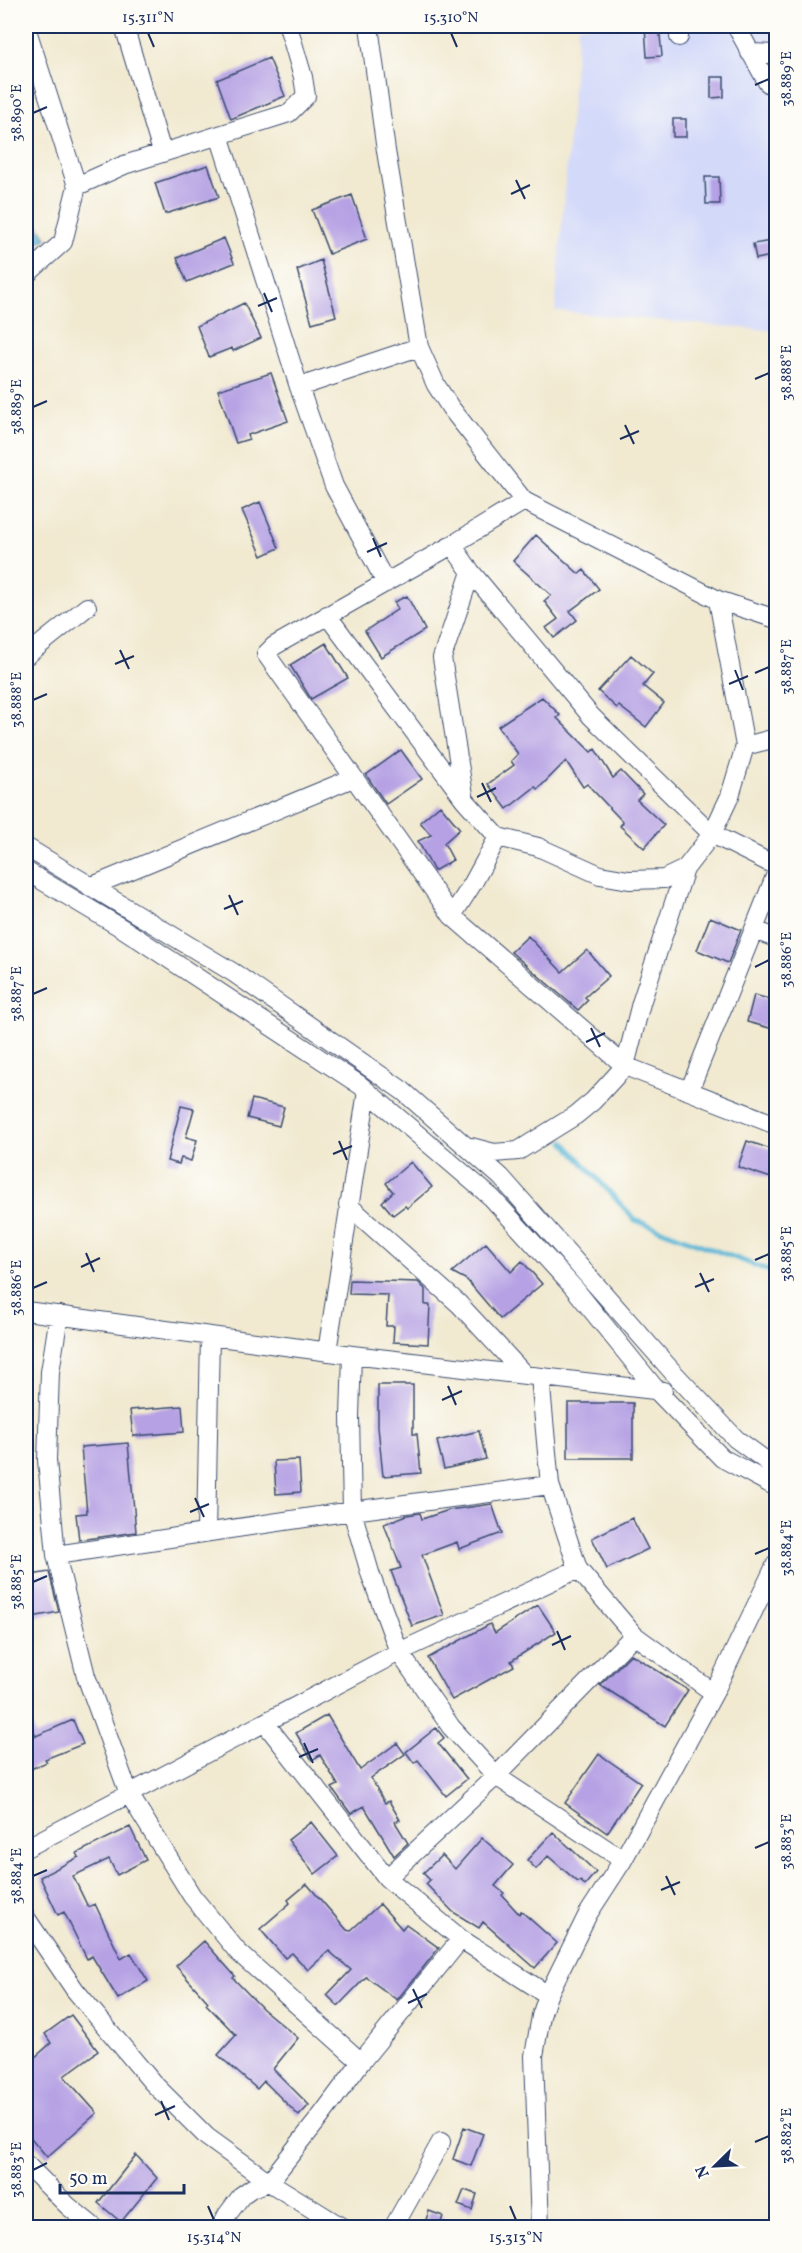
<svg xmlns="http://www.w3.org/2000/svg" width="802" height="2253" viewBox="0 0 802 2253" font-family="Vollkorn,serif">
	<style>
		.built { fill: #d3d9f9 }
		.water { fill: #58b6d6; stroke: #3a729a; stroke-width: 1.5 }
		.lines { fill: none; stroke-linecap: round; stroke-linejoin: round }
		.stream { stroke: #58b6d6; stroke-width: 5 }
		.building { fill: #b5a1e4 }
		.minor-casing { stroke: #3b4b6f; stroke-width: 20 }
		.minor { stroke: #fff; stroke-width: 18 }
		.ticks { fill: none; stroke: #1b2f5e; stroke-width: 2 }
		.neatline { fill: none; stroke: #1b2f5e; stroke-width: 2 }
		.ticks-label { font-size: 15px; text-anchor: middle; fill: #1b2f5e }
	</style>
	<rect width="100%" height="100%" fill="#fdfcf7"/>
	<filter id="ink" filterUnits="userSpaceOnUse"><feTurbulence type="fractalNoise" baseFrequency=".0167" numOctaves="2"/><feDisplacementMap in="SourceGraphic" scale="12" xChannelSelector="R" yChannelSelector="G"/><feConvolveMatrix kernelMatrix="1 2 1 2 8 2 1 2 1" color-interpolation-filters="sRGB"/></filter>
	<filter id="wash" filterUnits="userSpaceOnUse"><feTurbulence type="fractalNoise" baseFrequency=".008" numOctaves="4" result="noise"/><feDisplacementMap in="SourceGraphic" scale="24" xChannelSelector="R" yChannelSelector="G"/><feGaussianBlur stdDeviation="1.35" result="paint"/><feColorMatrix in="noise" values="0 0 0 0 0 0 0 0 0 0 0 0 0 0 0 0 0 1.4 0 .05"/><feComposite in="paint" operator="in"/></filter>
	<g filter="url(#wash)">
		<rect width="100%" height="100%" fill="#f1e9d0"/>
		<path class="built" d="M578,26H776V331L555,311Z"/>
		<path class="water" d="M26,207L47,239L26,247Z"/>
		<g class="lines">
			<path class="stream" d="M564,1142L635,1220L770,1271H776"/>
		</g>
		<g id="blocks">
			<path class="building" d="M645,26H659L662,56L647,57Z
				M269,58L285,96L231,119L217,80Z
				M711,77H724V97L711,98Z
				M673,119H686V137H673Z
				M208,165L219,197L165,214L155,183Z
				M705,177H719L720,204H706Z
				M352,195L367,239L329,254L312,210Z
				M224,238L234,263L187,282L177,258Z
				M777,240V255L756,259L753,244Z
				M321,260L336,316L312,323L297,270Z
				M244,303L261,338L233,351L232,348L209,357L197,326Z
				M271,373L288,421L248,435L249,439L236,443L218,390Z
				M260,502L279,548L262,556L242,510Z
				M536,535L579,574L584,570L599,589L570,611L577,620L554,638L546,628L558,619L544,601L551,595L513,561Z
				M407,596L425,630L381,657L365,631L398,609L394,602Z
				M326,643L348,678L311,699L290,665Z
				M631,655L653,674L643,686L664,703L646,727L619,706L617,708L598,691Z
				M542,697L560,715L557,718L591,752L595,749L613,778L621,771L643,794L637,800L664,825L644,848L620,826L623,822L587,784L583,787L566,761L538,789L535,787L507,809L488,784L514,765L511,761L518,754L498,726Z
				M401,750L422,779L386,804L366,775Z
				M440,805L460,829L444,843L453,860L434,871L418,841L431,835L420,822Z
				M710,917L741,930L728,963L697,950Z
				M528,936L562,972L587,950L609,976L585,997L588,1000L578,1010L511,952Z
				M754,995L777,1001V1030L747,1022Z
				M252,1099L284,1107L279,1126L247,1118Z
				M181,1106L194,1109L186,1137L197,1140L191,1161L181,1158L179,1164L167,1161Z
				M747,1141L777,1151V1180L738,1167Z
				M411,1162L432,1187L407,1208L405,1206L393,1215L382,1202L393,1192L386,1183Z
				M486,1243L511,1272L522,1261L542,1284L500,1319L467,1280L452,1272Z
				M350,1280L418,1282L425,1289V1305H430L428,1344L393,1342L394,1326H386L388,1295L349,1294Z
				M378,1385H413V1434H417L421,1473L383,1476L378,1427Z
				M568,1403H633V1458H568Z
				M182,1406L184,1432L133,1436L130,1410Z
				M479,1431L486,1459L444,1469L437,1441Z
				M128,1443L136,1532L79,1540L76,1514L87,1513L81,1447Z
				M299,1460L301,1492L276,1494L274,1461Z
				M492,1504L502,1533L459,1549L457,1542L422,1555L444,1615L412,1626L391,1571L401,1568L384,1524L407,1515L420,1513L422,1519L449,1510Z
				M632,1518L648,1549L607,1569L592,1538Z
				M49,1572L59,1612L26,1618V1576Z
				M538,1605L556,1632L511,1661L514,1666L452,1700L428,1658L490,1624L495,1633Z
				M631,1654L688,1690L665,1726L600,1685Z
				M26,1712L36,1736L73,1720L83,1744L45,1759L47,1762L26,1771Z
				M327,1715L360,1770L397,1743L405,1754L371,1778L385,1803L389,1801L400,1820L395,1822L408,1843L394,1856L364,1806L351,1814L332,1788L338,1785L320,1755L312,1760L296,1733Z
				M436,1728L444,1738L438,1743L467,1779L446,1796L418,1760L414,1763L406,1752Z
				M599,1754L641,1783L607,1833L565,1803Z
				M311,1822L338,1856L315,1874L288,1840Z
				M130,1827L146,1860L117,1875L109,1859L73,1876L88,1907L95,1904L121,1959L131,1953L148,1981L118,1999L92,1956L87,1959L64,1912L58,1915L40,1877L79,1857L77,1853Z
				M553,1832L596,1872L585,1885L580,1881L578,1882L548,1856L536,1869L527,1860Z
				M482,1838L513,1865L495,1886L504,1893L502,1895L519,1914L521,1911L557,1943L535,1968L483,1922L479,1928L453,1912L426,1884L430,1880L423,1873L442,1855L455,1869Z
				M307,1884L347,1930L350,1931L380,1904L402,1929L406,1924L439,1948L397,2000L366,1977L338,2006L327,1995L351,1970L329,1951L308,1970L292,1953L285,1958L260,1929L290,1903L288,1900Z
				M204,1941L235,1976L233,1978L263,2009L298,2038L273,2069L309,2105L299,2116L264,2081L257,2089L218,2055L236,2035L206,2004L208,2002L176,1966Z
				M71,2015L98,2051L64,2076L97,2113L47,2157L26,2132V2051L33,2059L51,2043L45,2034Z
				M464,2127L483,2134L471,2166L453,2159Z
				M136,2155L157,2178L121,2222L98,2203Z
				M464,2190L477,2194L472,2210L458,2205Z
				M429,2211L443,2216L439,2228H423Z"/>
		</g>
	</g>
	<g filter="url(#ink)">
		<use href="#blocks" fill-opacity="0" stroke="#3b4b6f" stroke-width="1.5"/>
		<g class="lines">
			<defs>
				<path id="minor" d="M124,26L162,152
					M369,26L386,151L419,347L436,385L450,407L524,501L718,600L776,619
					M679,26V37
					M736,26L767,82L776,89
					M26,27L77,186L63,242L26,275
					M750,53L776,54
					M219,135L299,387L334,486L386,583
					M77,186L124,165L289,113L306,96L303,77L288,26
					M299,387L419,347
					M524,501L452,545L274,646L266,654L452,916L625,1066L776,1125
					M452,545L471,572L591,716L712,834L776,866
					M327,615L464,799L498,837L538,847L600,875L629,880L664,879L685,869
					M26,656L87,607
					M745,746L776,738
					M464,795L442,658L471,572
					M26,847L234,973L403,1091L501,1177L671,1370L736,1439L776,1468
					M26,871L125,930L360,1085L492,1198L574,1288L658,1392L722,1458L776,1487
					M90,887L353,778
					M452,916L473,883L498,837
					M754,930L776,938
					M690,1089L776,874
					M471,1147L494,1153L518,1151L576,1115L593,1101L625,1066L641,1003L685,869L712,834L730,796L745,746L718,600
					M348,1205L459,1304L524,1374
					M26,1311L352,1355L663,1391
					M59,1315L50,1372L47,1460L56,1555L86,1676L129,1794L192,1896L238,1952L361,2062
					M327,1352L367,1091
					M352,1355L350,1416L352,1511L371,1576L399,1652L451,1727L496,1776L623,1860
					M540,1377L550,1485L578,1569L634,1635L714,1693
					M206,1533L210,1336
					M56,1555L352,1511L550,1485
					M265,1723L387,1878L461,1939L548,1995
					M26,1848L399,1652L578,1569
					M387,1878L496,1776L634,1635
					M26,1918L75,1990L152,2082L207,2137L269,2182L343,2228
					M26,2164L68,2206L95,2228
					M220,2228L227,2215L242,2195L252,2188L269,2182L321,2116L361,2062L461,1939
					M393,2228L441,2142
					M540,2228L534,2056L541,2016L548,1995L588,1914L623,1860L714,1693L776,1564"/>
			</defs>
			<use href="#minor" class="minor-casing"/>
			<use href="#minor" class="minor"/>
		</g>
	</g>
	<path class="ticks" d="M148,33L154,47M451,33L457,47M755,85L769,79M33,113L47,107M516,180L525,199M511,194L530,185M264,293L272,312M258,306L277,298M755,379L769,373M33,407L47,401M625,425L634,444M620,439L639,431M373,538L381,557M367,552L387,543M120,650L129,669M115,664L134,656M735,670L743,690M755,673L769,667M729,684L748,676M33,700L47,694M482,783L491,802M477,797L496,788M229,895L238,915M224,909L243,901M755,967L769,960M33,994L47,988M591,1028L600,1047M586,1042L605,1033M339,1141L347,1160M333,1154L352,1146M86,1253L94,1272M755,1260L769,1254M81,1267L100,1258M700,1273L709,1292M695,1287L714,1279M33,1288L47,1282M448,1386L456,1405M442,1400L462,1391M195,1498L204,1517M190,1512L209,1504M755,1554L769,1548M33,1582L47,1576M557,1631L565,1650M552,1645L571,1636M304,1743L313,1763M299,1757L318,1749M755,1848L769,1842M33,1876L47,1870M666,1876L675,1895M661,1890L680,1882M413,1989L422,2008M408,2003L427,1994M161,2101L169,2120M155,2115L175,2106M755,2142L769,2136M33,2170L47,2163M208,2206L214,2220M510,2206L516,2220"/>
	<rect width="802" height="2253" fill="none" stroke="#fdfcf7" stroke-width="66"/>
	<g transform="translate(715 2166) rotate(246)" stroke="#fdfcf7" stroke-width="4.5" paint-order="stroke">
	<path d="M0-4.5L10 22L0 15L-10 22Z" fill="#1b2f5e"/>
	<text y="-9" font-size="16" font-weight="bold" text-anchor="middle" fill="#1b2f5e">N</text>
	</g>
	<path d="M60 2184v9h124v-9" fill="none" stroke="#1b2f5e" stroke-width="3"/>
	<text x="69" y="2184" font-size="18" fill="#1b2f5e" stroke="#fdfcf7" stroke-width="4.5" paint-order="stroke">50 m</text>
	<rect x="33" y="33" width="736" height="2187" class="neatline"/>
	<g class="ticks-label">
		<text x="148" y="22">15.311°N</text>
		<text x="451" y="22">15.310°N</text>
		<text transform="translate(786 79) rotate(-90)" y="5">38.889°E</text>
		<text transform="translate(16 113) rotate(-90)" y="5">38.890°E</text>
		<text transform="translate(786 373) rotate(-90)" y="5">38.888°E</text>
		<text transform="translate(16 407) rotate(-90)" y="5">38.889°E</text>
		<text transform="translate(786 667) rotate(-90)" y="5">38.887°E</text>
		<text transform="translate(16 700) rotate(-90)" y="5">38.888°E</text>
		<text transform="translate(786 960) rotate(-90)" y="5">38.886°E</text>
		<text transform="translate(16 994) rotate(-90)" y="5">38.887°E</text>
		<text transform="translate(786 1254) rotate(-90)" y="5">38.885°E</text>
		<text transform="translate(16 1288) rotate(-90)" y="5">38.886°E</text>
		<text transform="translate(786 1548) rotate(-90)" y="5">38.884°E</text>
		<text transform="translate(16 1582) rotate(-90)" y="5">38.885°E</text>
		<text transform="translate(786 1842) rotate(-90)" y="5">38.883°E</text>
		<text transform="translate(16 1876) rotate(-90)" y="5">38.884°E</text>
		<text transform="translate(786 2136) rotate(-90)" y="5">38.882°E</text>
		<text transform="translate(16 2170) rotate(-90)" y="5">38.883°E</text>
		<text x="214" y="2242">15.314°N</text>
		<text x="516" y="2242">15.313°N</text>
	</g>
</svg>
